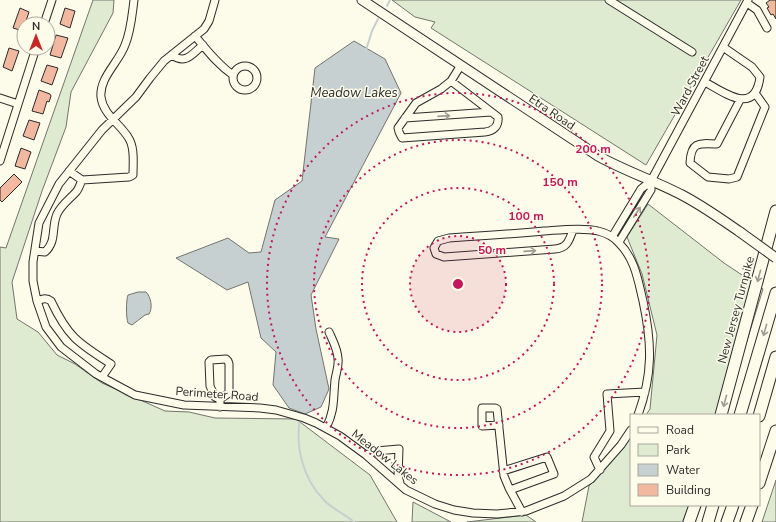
<svg xmlns="http://www.w3.org/2000/svg" width="776" height="522" viewBox="0 0 776 522" font-family="'Nunito Sans',sans-serif">
	<style>
		.green { fill: #deebd1; stroke: #74746e }
		.water { fill: #c7d0d0; stroke: #74746e }
		.lines { fill: none; stroke-linecap: round; stroke-linejoin: round }
		.stream { stroke: #c7d0d0; stroke-width: 2 }
		.building { fill: #f2b8a0; stroke: #2b2b2b }
		.minor-casing { stroke: #2b2b2b; stroke-width: 9 }
		.major-casing { stroke: #2b2b2b; stroke-width: 11 }
		.highway-casing { stroke: #2b2b2b; stroke-width: 13 }
		.minor { stroke: #fdfbea; stroke-width: 7 }
		.major { stroke: #fdfbea; stroke-width: 9 }
		.highway { stroke: #fdfbea; stroke-width: 11 }
		.major-bridge-casing { stroke: #2b2b2b; stroke-width: 11; stroke-linecap: butt }
		.major-bridge { stroke: #fdfbea; stroke-width: 9 }
		.oneway { stroke: #9e9d94 }
		.ring { fill: none; stroke: #c2185b; stroke-width: 2; stroke-dasharray: 2 4 }
		.labels { text-anchor: middle; stroke-width: 3; stroke-linejoin: round; paint-order: stroke }
		.street-label { font-size: 12px; fill: #2b2b2b; stroke: #fdfbea }
		.water-label { font-size: 13px; font-style: italic; fill: #2b2b2b; stroke: #fdfbea }
		.centre { fill: #c2185b; stroke: #fdfbea; stroke-width: 2 }
		.ring-label { font-size: 12px; text-anchor: middle; font-weight: bold; fill: #c2185b; stroke: #fdfbea; stroke-width: 3; stroke-linejoin: round; paint-order: stroke }
	</style>
	<rect width="100%" height="100%" fill="#fdfbea"/>
	<path class="green" d="M93,0H114L113,13L71,92L66,127L42,191L12,282L17,319L38,332L57,355L75,364L102,383L165,411L189,412L215,418L296,419L370,475L397,522H0V247L6,248Z
		M392,0H741L646,165L431,28L435,22L415,17Z
		M648,204L724,263L763,289L724,415H646L650,409L657,335L642,274L627,237Z
		M631,437V505H697L692,522H582L589,486Z
		M776,480V522H762Z
		M413,502L451,522H412Z
		M526,515L536,522H467Z"/>
	<path class="water" d="M354,41L385,59L401,93L325,237L339,239L311,295L316,329L329,389L321,407L305,414L289,408L273,385L276,352L261,338L248,282L227,290L176,258L228,238L249,253L261,252L275,200L302,181L315,68Z
		M138,292H146C151,297 153,308 149,314L145,315L132,325L128,323C126,318 126,300 128,295Z"/>
	<g class="lines">
		<path class="stream" d="M387,6L390,0
			M366,50L372,31L378,19
			M300,418C295,447 303,479 324,500C332,509 345,514 354,522"/>
	</g>
	<path class="building" d="M770,0H776V19L773,14L771,15L767,8L769,7L766,3Z
		M20,8L29,12L25,24H24L23,31L13,28Z
		M65,8L75,11L70,28L60,24Z
		M56,35L68,38L61,58L50,55Z
		M9,48L19,51L12,71L3,67Z
		M47,65L58,68L52,85L41,81Z
		M39,90L50,94L51,96L49,102L47,101L43,114L32,111Z
		M29,120L40,123L34,140L23,136Z
		M21,148L31,152L25,169L15,166Z
		M14,174L22,182L2,202L0,200V188Z"/>
	<g class="lines">
		<defs>
			<path id="minor" d="M215,0L209,21L204,29L164,61L150,78L136,97L102,130L59,184L39,223L33,262V281L37,301L46,327L61,347L96,374L135,395L184,405L260,408L276,410L304,418L316,423L340,436L366,455L406,490L435,504L454,510L473,513L497,514L526,511L564,496L591,479L621,445L631,430
				M609,0L692,52
				M747,3L757,10L767,28
				M44,24L52,0
				M195,36C207,50 218,65 233,75
				M172,55C186,65 192,54 203,45
				M233 78a12 12 0 1 1 24 0a12 12 0 1 1-24 0Z
				M451,81L498,117C499,126 494,131 485,132L402,138L399,132L398,128L416,103L441,89L451,81L461,65
				M705,82C725,93 755,116 760,77L752,67L723,47
				M0,98L18,104
				M740,100L717,144C698,143 691,142 690,163L708,177L729,179L737,177L765,107L755,93
				M405,118L491,112
				M0,161L36,48
				M69,171L82,180L129,177L133,175C133,163 135,147 128,137C119,123 103,114 101,97C99,78 119,62 125,45C131,31 132,15 134,0
				M573,230C569,241 567,248 555,249L444,257L436,254L434,248L438,241L449,238C481,236 512,234 544,231C559,230 584,227 598,231C606,233 614,237 619,243C635,259 638,280 643,301C652,343 653,374 638,415
				M612,237L641,189L651,181L748,0
				M619,242L651,190V181
				M35,251L45,252C57,241 51,228 57,214C62,204 70,199 76,192C79,189 80,184 82,180
				M37,301C42,299 46,297 51,301C68,337 78,343 111,364L102,377
				M220,399L229,393V364L228,361L226,359L211,360L209,362L210,386L215,397L220,399V407
				M499,425L482,426V408H495L497,409L504,476L509,488L522,512
				M326,428C335,410 333,400 335,380C336,373 339,366 338,359C338,350 333,341 329,332
				M366,455L376,451L399,449L398,476L400,483
				M600,470L594,457L610,431L607,394L645,392
				M503,471L547,457L554,474L510,490"/>
			<path id="major" d="M362,0L598,156C625,171 655,181 682,195C703,206 721,219 740,232"/>
			<path id="highway" d="M721,415L776,211
				M740,415L776,293
				M759,416L776,357
				M759,483L776,431
				M689,522L695,505
				M708,522L713,505
				M727,522L733,505
				M746,522L752,505"/>
		</defs>
		<use href="#minor" class="minor-casing"/>
		<use href="#major" class="major-casing"/>
		<use href="#highway" class="highway-casing"/>
		<use href="#minor" class="minor"/>
		<use href="#major" class="major"/>
		<use href="#highway" class="highway"/>
		<defs>
			<path id="major-bridge" d="M740,232L776,258"/>
		</defs>
		<use href="#major-bridge" class="major-bridge-casing"/>
		<use href="#major-bridge" class="major-bridge"/>
	</g>
	<defs><path id="oneway-shaft" d="M-6 0H5M1.5-3L5.5 0L1.5 3" fill="none" stroke-width="1.6" stroke-linecap="round" stroke-linejoin="round"/></defs>
	<g class="oneway">
		<use href="#oneway-shaft" transform="translate(444 116) rotate(-4)"/>
		<use href="#oneway-shaft" transform="translate(637 212) rotate(-56)"/>
		<use href="#oneway-shaft" transform="translate(530 251) rotate(-4)"/>
		<use href="#oneway-shaft" transform="translate(759 276) rotate(105)"/>
		<use href="#oneway-shaft" transform="translate(765 330) rotate(106)"/>
		<use href="#oneway-shaft" transform="translate(725 401) rotate(105)"/>
	</g>
	<circle cx="458" cy="284" r="48" fill="#c2185b" fill-opacity=".12"/>
	<g class="ring">
		<circle cx="458" cy="284" r="48"/>
		<circle cx="458" cy="284" r="96"/>
		<circle cx="458" cy="284" r="144"/>
		<circle cx="458" cy="284" r="191"/>
	</g>
	<g class="labels">
		<g class="street-label">
			<text transform="translate(690 86) rotate(-62)" y="4">Ward Street</text>
			<text transform="translate(552 112) rotate(34)" y="4">Etra Road</text>
			<text transform="translate(736 310) rotate(-75)" y="4">New Jersey Turnpike</text>
			<text transform="translate(217 394) rotate(4)" y="4">Perimeter Road</text>
			<text transform="translate(385 457) rotate(38)" y="4">Meadow Lakes</text>
		</g>
		<g class="water-label">
			<text x="354" y="97">Meadow Lakes</text>
		</g>
	</g>
	<circle cx="458" cy="284" r="6" class="centre"/>
	<g class="ring-label">
		<text x="593" y="153">200 m</text>
		<text x="560" y="186">150 m</text>
		<text x="526" y="220">100 m</text>
		<text x="492" y="254">50 m</text>
	</g>
	<rect x="630" y="414" width="130" height="92" fill="#fdfbea" stroke="#a9a89e"/>
	<rect x="638" y="427" width="20" height="6" fill="#fdfbea" stroke="#a9a89e"/>
	<text x="666" y="434" font-size="12" fill="#2b2b2b">Road</text>
	<rect x="638" y="444" width="20" height="12" fill="#deebd1" stroke="#a9a89e"/>
	<text x="666" y="454" font-size="12" fill="#2b2b2b">Park</text>
	<rect x="638" y="464" width="20" height="12" fill="#c7d0d0" stroke="#a9a89e"/>
	<text x="666" y="474" font-size="12" fill="#2b2b2b">Water</text>
	<rect x="638" y="484" width="20" height="12" fill="#f2b8a0" stroke="#a9a89e"/>
	<text x="666" y="494" font-size="12" fill="#2b2b2b">Building</text>
	<g transform="translate(36 36)"><circle r="19" fill="#fdfbea" stroke="#a9a89e"/>
	<path d="M0-3L7 15L0 10L-7 15Z" fill="#c62828"/>
	<text y="-6" font-size="11" font-weight="bold" text-anchor="middle" fill="#2b2b2b">N</text>
	</g>
</svg>
